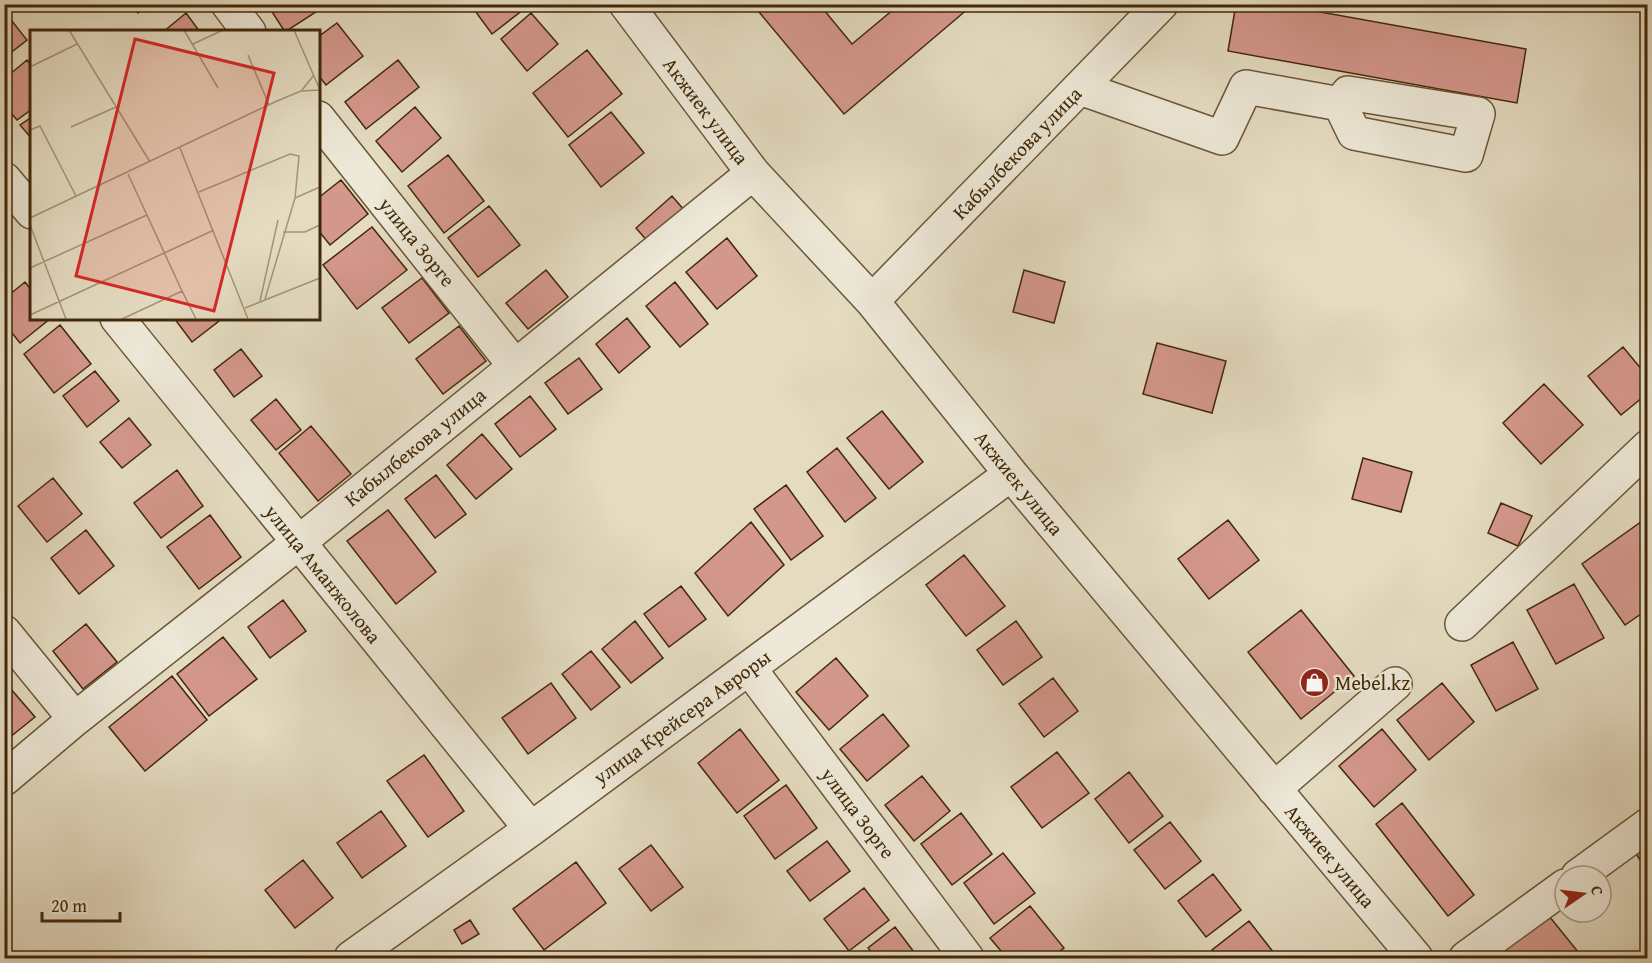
<svg xmlns="http://www.w3.org/2000/svg" width="1652" height="963" viewBox="0 0 1652 963" font-family="'Gentium Book Plus',serif">
	<style>
		.building { fill: #d4978c; stroke: #412908; stroke-width: 1.5 }
		.lines { fill: none; stroke-linecap: round; stroke-linejoin: round }
		.minor-casing { stroke: #6a5636; stroke-width: 36 }
		.minor { stroke: #ede8d7; stroke-width: 33 }
		.labels { text-anchor: middle; stroke-width: 4.5; stroke-linejoin: round; paint-order: stroke }
		.street-label { font-size: 20px; fill: #412908; stroke: #ede8d7 }
		.poi-label { font-size: 20px; fill: #412908; stroke: #ede8d7; text-anchor: start }
		.inset-road { fill: none; stroke: #a39477; stroke-width: 1.5 }
		.view { fill: #d62828; fill-opacity: 0.15; stroke: #d62828; stroke-width: 3 }
		.inset-edge { fill: none; stroke: #412908; stroke-width: 3 }
	</style>
	<rect width="100%" height="100%" fill="#e4dbc1"/>
	<filter id="stains"><feTurbulence type="fractalNoise" baseFrequency=".00333" numOctaves="4"/><feColorMatrix values="0 0 0 0 .2 0 0 0 0 .09 0 0 0 0 .02 0 0 0 .5 -.17"/></filter>
	<radialGradient id="worn" r=".72"><stop offset=".6" stop-color="#630" stop-opacity="0"/><stop offset="1" stop-color="#630" stop-opacity=".3"/></radialGradient>
	<path class="building" d="M131,4H149L138,13Z
		M267,4H320L322,8L285,32Z
		M470,4H527L528,6L492,34Z
		M755,4H819L852,44L900,4H966L969,8L844,114L754,6Z
		M1236,4H1276L1526,49L1517,103L1228,51Z
		M4,11L27,40L4,58Z
		M186,13L200,32H163Z
		M531,13L558,44L527,71L501,39Z
		M337,23L363,56L326,85L318,75V37Z
		M587,50L622,94L568,137L533,93Z
		M27,60L32,66V109L17,120L4,105V79Z
		M398,60L419,87L366,129L345,102Z
		M415,107L441,138L402,172L376,141Z
		M611,112L644,153L601,187L569,145Z
		M32,117V139L20,125Z
		M448,155L484,201L444,233L408,186Z
		M341,180L368,214L330,245L318,230V198Z
		M672,196L685,211L649,243L636,228Z
		M489,206L520,245L478,277L448,238Z
		M372,227L407,270L357,309L323,265Z
		M727,238L757,276L717,309L686,272Z
		M546,270L568,297L528,329L506,303Z
		M1024,270L1065,282L1054,323L1013,312Z
		M422,278L449,313L409,343L382,308Z
		M25,282L32,291V318H51L20,343L4,323V299Z
		M675,282L708,324L680,347L646,306Z
		M174,318H217L219,321L192,342Z
		M627,318L650,347L619,373L596,344Z
		M60,325L91,364L54,393L24,354Z
		M459,326L486,361L443,394L416,359Z
		M1157,343L1226,361L1212,413L1143,394Z
		M1623,347L1648,377V393L1621,415L1588,376Z
		M241,349L262,376L234,397L214,370Z
		M579,358L602,389L568,414L545,383Z
		M95,371L119,401L87,427L63,396Z
		M1544,384L1583,425L1541,464L1503,423Z
		M530,396L556,429L520,457L495,424Z
		M276,399L301,430L276,450L251,420Z
		M882,411L923,462L889,489L847,438Z
		M129,418L151,445L122,468L100,442Z
		M311,426L351,474L318,501L279,453Z
		M482,434L512,469L476,499L447,465Z
		M837,448L876,498L845,522L807,472Z
		M1363,458L1412,472L1401,512L1352,499Z
		M177,470L203,506L161,538L134,503Z
		M436,475L466,514L435,538L405,499Z
		M53,478L82,514L47,542L18,506Z
		M786,485L823,536L791,560L754,509Z
		M1501,503L1532,516L1518,546L1488,533Z
		M388,510L436,572L396,604L347,541Z
		M210,515L241,557L199,589L167,547Z
		M1645,519L1648,523V609L1625,625L1582,564Z
		M1228,520L1259,560L1209,599L1178,559Z
		M751,522L784,565L728,616L695,573Z
		M86,530L114,566L79,594L51,558Z
		M964,555L1005,606L966,636L926,585Z
		M1574,584L1604,638L1556,664L1527,610Z
		M681,586L706,619L669,647L644,614Z
		M283,600L306,631L270,658L248,627Z
		M1301,610L1354,676L1301,719L1248,652Z
		M635,621L663,658L631,683L602,649Z
		M1016,621L1042,657L1003,685L977,650Z
		M86,624L117,662L83,689L53,651Z
		M223,637L257,679L209,716L177,674Z
		M1513,642L1538,689L1496,711L1471,665Z
		M591,651L620,687L591,710L562,674Z
		M836,658L868,696L829,730L796,692Z
		M172,676L207,720L145,771L109,727Z
		M1053,678L1078,711L1044,737L1019,704Z
		M4,681L35,717L4,742Z
		M551,683L576,718L528,754L502,718Z
		M1442,683L1474,722L1429,760L1397,720Z
		M883,714L909,746L867,781L840,749Z
		M740,729L779,780L737,813L698,763Z
		M1382,729L1416,770L1374,807L1339,766Z
		M1057,752L1089,793L1042,828L1011,787Z
		M424,755L464,811L428,837L387,781Z
		M1129,772L1163,816L1129,843L1095,799Z
		M922,776L950,811L914,841L885,805Z
		M786,785L817,828L775,859L744,816Z
		M1402,803L1474,895L1448,916L1376,824Z
		M381,811L406,846L362,878L337,843Z
		M961,813L992,854L952,885L921,844Z
		M1170,822L1201,861L1165,889L1134,850Z
		M827,841L850,871L810,901L787,871Z
		M651,845L683,887L651,911L619,869Z
		M1648,847V872L1636,854Z
		M1003,853L1035,893L994,924L964,883Z
		M303,860L333,898L295,928L265,890Z
		M576,862L606,903L544,950L513,909Z
		M1213,874L1241,910L1206,937L1178,901Z
		M864,888L889,920L849,951L824,919Z
		M1030,906L1064,948L1051,958H1007L990,938Z
		M1549,916L1583,958H1511L1505,950Z
		M470,920L479,934L462,944L454,930Z
		M1249,921L1274,953L1268,958H1218L1212,950Z
		M895,927L917,956L915,958H876L868,948Z"/>
	<g class="lines">
		<defs>
			<path id="minor" d="M228,4L249,32
				M626,4L753,173L872,301L1011,474L1416,958
				M1080,88L1222,138L1246,87L1340,104L1348,93L1478,114L1466,155L1354,133L1340,104
				M318,118L515,366
				M4,179L32,212
				M872,301L1161,4
				M117,318L531,829
				M1462,624L1648,447
				M4,632L75,719L4,779
				M749,668L967,958
				M75,719L298,543L753,173
				M1274,789L1395,684
				M1578,876L1648,825
				M351,958L531,829L1011,474
				M1466,958L1565,886"/>
		</defs>
		<use href="#minor" class="minor-casing"/>
		<use href="#minor" class="minor"/>
	</g>
	<defs>
		<symbol id="shop-disc" viewBox="-11 -11 22 22"><circle r="9.5" fill="#8f2418" stroke="#ede8d7"/><path d="M-5-2.5h2.3a2.7 3.5 0 0 1 5.4 0H5L5.5 6h-11ZM-1.5-2.5h3a1.5 2.3 0 0 0-3 0Z" fill="#fff"/></symbol>
	</defs>
	<g fill-rule="evenodd">
		<use href="#shop-disc" x="1298" y="666" width="33" height="33"/>
	</g>
	<g class="labels">
		<g class="street-label">
			<text transform="translate(706 111) rotate(53)" y="7">Акжиек улица</text>
			<text transform="translate(1017 153) rotate(-46)" y="7">Кабылбекова улица</text>
			<text transform="translate(417 242) rotate(51)" y="7">улица Зорге</text>
			<text transform="translate(415 447) rotate(-39)" y="7">Кабылбекова улица</text>
			<text transform="translate(1019 483) rotate(51)" y="7">Акжиек улица</text>
			<text transform="translate(323 574) rotate(51)" y="7">улица Аманжолова</text>
			<text transform="translate(682 717) rotate(-36)" y="7">улица Крейсера Авроры</text>
			<text transform="translate(858 813) rotate(53)" y="7">улица Зорге</text>
			<text transform="translate(1330 856) rotate(50)" y="7">Акжиек улица</text>
		</g>
		<g class="poi-label">
			<text x="1335" y="690">Mebel.kz</text>
		</g>
	</g>
	<g transform="translate(30 30)">
		<rect width="290" height="290" fill="#e4dbc1"/>
		<path class="inset-road" d="M39,0L120,132M154,0L188,58M264,0L290,60M163,14L193,0M218,25L239,75M0,37L47,14M272,60L284,45M41,97L86,77M0,100L10,96L46,166M150,118L218,289M98,144L152,261M169,162L260,124L269,126L265,168L235,269M265,168L290,157M0,188L247,71L271,61L290,60M0,195L36,289M253,202H275L290,195M0,238L117,185M230,271L248,190M215,278L290,248M0,285L184,200M92,289L152,261L166,289"/>
		<path class="view" d="M105,9L244,43L184,281L46,246Z"/>
		<rect width="290" height="290" class="inset-edge"/>
	</g>
	<rect width="1652" height="963" fill="none" stroke="#e4dbc1" stroke-width="24"/>
	<rect x="6" y="6" width="1640" height="951" fill="none" stroke="#412908" stroke-width="3"/>
	<rect x="12" y="12" width="1628" height="939" fill="none" stroke="#412908" stroke-width="1.5"/>
	<g transform="translate(1583 894) rotate(76)"><circle r="28" fill="#ede8d7" stroke="#a89c84" stroke-width="1.5"/>
	<path d="M0-4.5L10 22L0 15L-10 22Z" fill="#8f2418"/>
	<text y="-9" font-size="16" font-weight="bold" text-anchor="middle" fill="#412908">С</text>
	</g>
	<path d="M42 912v9h78v-9" fill="none" stroke="#412908" stroke-width="3"/>
	<text x="51" y="912" font-size="18" fill="#412908" stroke="#ede8d7" stroke-width="4.5" paint-order="stroke">20 m</text>
	<rect width="100%" height="100%" filter="url(#stains)"/>
	<rect width="100%" height="100%" fill="url(#worn)"/>
</svg>
